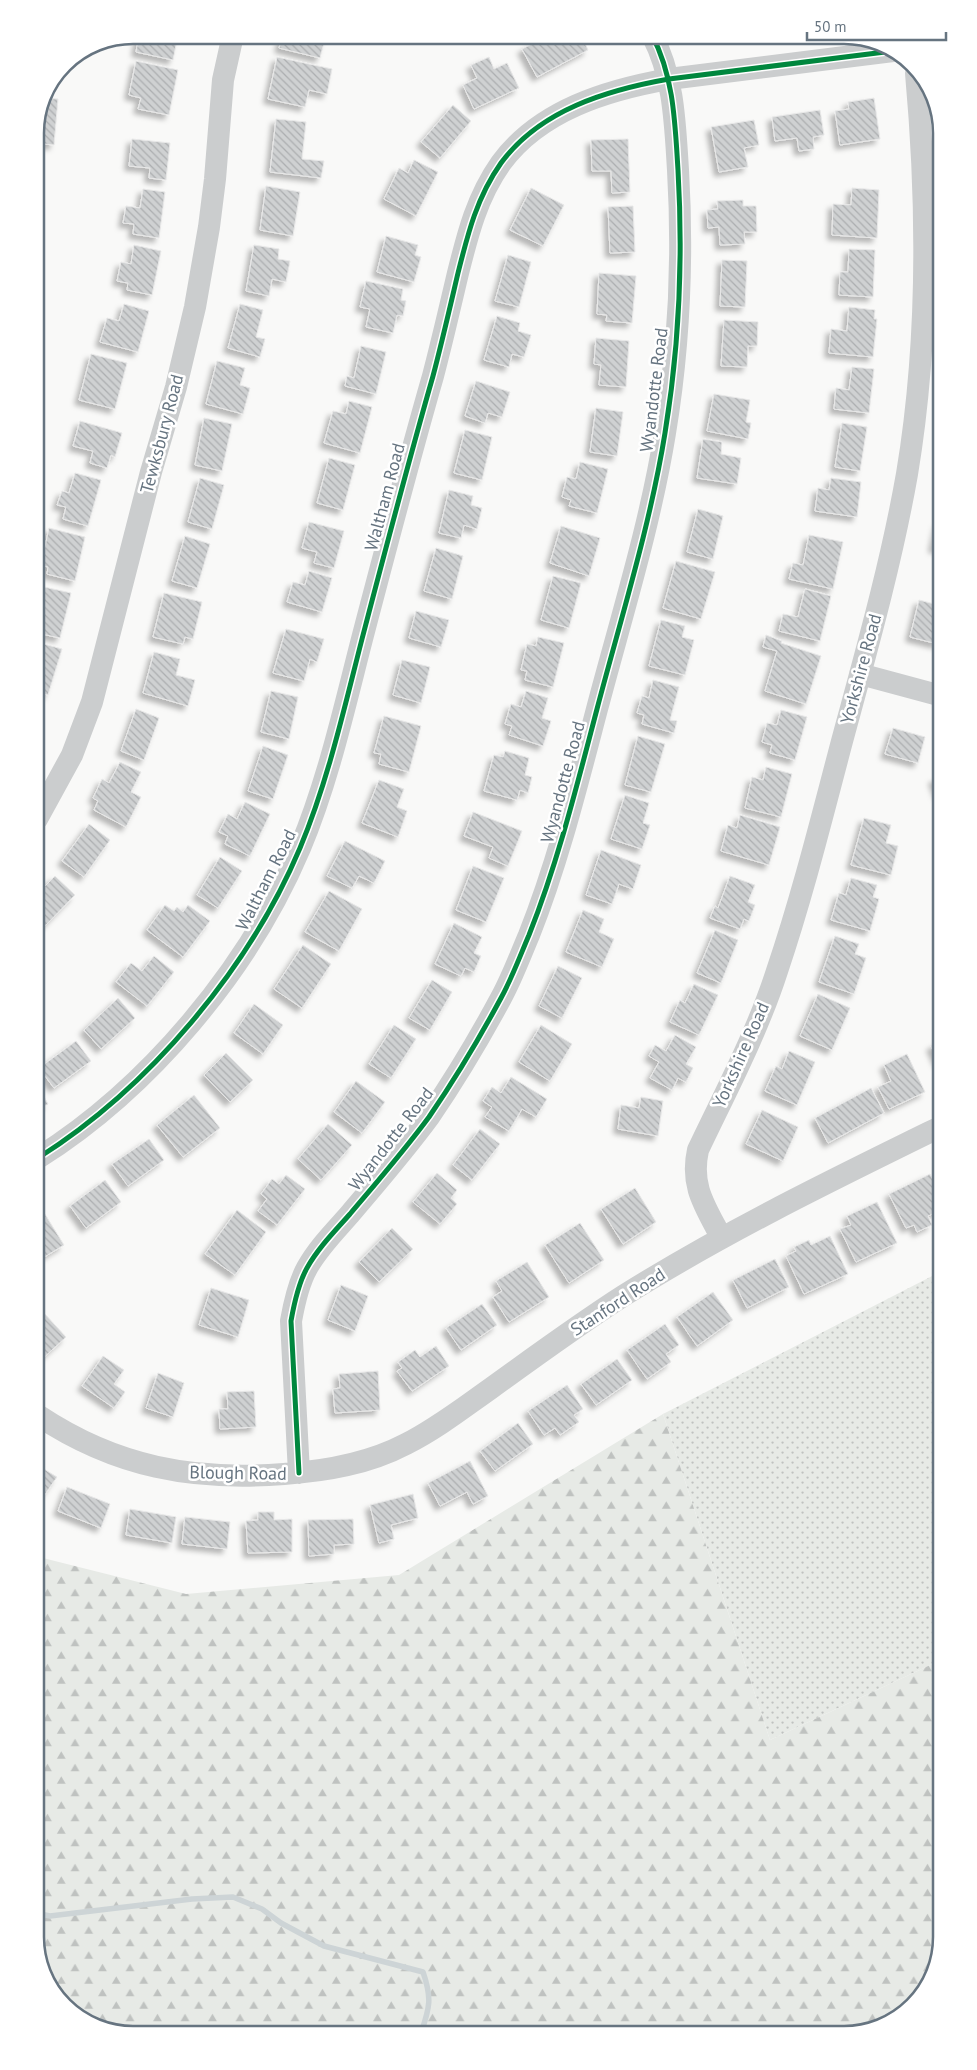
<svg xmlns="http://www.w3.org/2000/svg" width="977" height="2070" viewBox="0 0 977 2070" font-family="'PT Sans',sans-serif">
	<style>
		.grass { fill: url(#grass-dots) }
		.forest { fill: url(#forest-firs) }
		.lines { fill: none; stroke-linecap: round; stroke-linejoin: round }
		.stream { stroke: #cdd4d6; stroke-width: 5.5 }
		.building { fill: url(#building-back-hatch); stroke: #e8e8e8; filter: url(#shadow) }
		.minor { stroke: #cbcdce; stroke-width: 22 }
		.cycleway-casing { stroke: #fff; stroke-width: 8 }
		.cycleway { stroke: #00873e; stroke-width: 5 }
		.labels { text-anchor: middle; stroke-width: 5; stroke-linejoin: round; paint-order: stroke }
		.street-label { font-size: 18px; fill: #667480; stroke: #fff }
		.rim { fill: none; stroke: #667480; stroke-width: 2.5 }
	</style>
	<defs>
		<pattern id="grass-dots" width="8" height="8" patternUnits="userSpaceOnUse" patternTransform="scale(1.25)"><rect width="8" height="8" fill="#e7eae6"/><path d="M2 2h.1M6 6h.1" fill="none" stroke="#bfc2c0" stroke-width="1.8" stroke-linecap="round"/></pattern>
		<pattern id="forest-firs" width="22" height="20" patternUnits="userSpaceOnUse" patternTransform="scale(1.25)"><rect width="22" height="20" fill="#e7eae6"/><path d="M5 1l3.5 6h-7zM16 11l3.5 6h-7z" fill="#bfc2c0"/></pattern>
		<pattern id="building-back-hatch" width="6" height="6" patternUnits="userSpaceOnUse" patternTransform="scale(1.25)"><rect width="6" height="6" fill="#cfd1d2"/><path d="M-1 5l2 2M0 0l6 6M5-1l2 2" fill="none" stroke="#acaeb0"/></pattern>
		<filter id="shadow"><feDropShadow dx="-4.5" dy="4.5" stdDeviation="2.5" flood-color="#0004"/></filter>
	</defs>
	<rect width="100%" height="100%" fill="#f9f9f8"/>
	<path class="grass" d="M940,1272L941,1660L770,1740L663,1414Z"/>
	<path class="forest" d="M663,1414L770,1740L941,1660L942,1938L925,1992L876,2030L126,2035L73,2015L40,1969L39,1557L186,1594L399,1575Z"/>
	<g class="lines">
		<path class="stream" d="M40,1914L50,1916L192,1899L233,1897L262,1909L281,1923L324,1946L423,1972C432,1998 430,2007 421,2033"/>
	</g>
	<path class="building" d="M139,35H178L173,60L136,52Z
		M283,35H326L320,58L279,48Z
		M549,35H581L588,50L537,77L522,49Z
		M277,57L332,69L327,94L309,90L305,107L268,99Z
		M489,57L494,69L507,63L519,88L474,109L463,85L477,78L471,65Z
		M136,61L178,70L169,115L138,109L141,98L129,95Z
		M42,98L58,99L54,145L35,143V127Z
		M874,98L880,139L840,145L835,111L849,109L848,102Z
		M453,105L471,121L440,158L421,142Z
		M820,110L824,135L813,137L814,149L799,151L797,138L775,141L772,117Z
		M276,119L306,122L302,159L324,161L321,178L270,172Z
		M754,120L759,145L744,148L748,167L719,172L711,127Z
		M132,139L170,143L166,180L149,178L150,168L129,166Z
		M628,139L630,192L612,193L611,171H592L591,140Z
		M414,160L438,172L416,216L384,199L399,168L408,173Z
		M266,186L300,192L293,236L260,230Z
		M531,188L564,205L543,246L510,230Z
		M852,188L879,190L877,238L832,235L833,204L851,205Z
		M143,189L165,192L159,238L133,234L134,224L123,223L126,206L140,208Z
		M743,200V206H756L757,232H744L745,244L720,245L719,227L708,228L707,210L718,209L717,201Z
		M633,206L635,252L610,253L608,207Z
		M35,220L43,221L41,234L36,233V239Z
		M386,236L418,245L415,255L421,257L414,282L377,272Z
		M134,245L161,251L152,295L127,290L128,283L117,281L121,262L131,264Z
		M254,245L279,249L278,259L290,261L286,282L272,279L269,296L246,291Z
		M849,249L875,250L873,297L839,295L840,272H848Z
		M508,255L531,262L519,307L495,301Z
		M722,260L747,261L745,307L720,306Z
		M599,273L636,276L632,323L606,321L607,315L597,314Z
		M366,281L403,289L401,300L406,301L403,316L397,315L393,333L366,327L370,309L360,307Z
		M124,304L149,311L138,352L100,342L107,318L119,321Z
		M240,304L263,310L256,337L265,339L260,357L228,348Z
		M849,307L875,310L874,319H877L873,357L829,353L831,329L847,331Z
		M497,316L520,323L518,331L531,335L524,357L512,354L509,367L484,360Z
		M724,320L758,322L757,346H748L747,367L721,366Z
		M596,338L629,341L626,387L599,385L601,365L594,364Z
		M361,346L386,352L376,394L345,386L347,376L354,378Z
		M91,354L127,363L115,409L79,400Z
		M217,361L245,368L240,385L250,388L243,414L206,404Z
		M852,367L874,369L869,413L834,409L836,388L849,390Z
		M476,381L510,392L502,417L488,413L485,423L465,416Z
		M714,394L750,400L746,422L751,423L748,439L707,431Z
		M349,401L372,407L360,453L324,443L333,411L346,414Z
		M596,408L623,412L617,456L590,452Z
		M204,418L232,424L222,471L195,465Z
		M80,421L122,433L115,457L111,455L107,468L90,463L93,451L73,446Z
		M842,423L867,427L860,471L835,467Z
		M465,430L492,437L482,480L454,473Z
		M703,439L722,442L721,454L741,458L737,484L697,478Z
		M329,458L355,465L343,510L317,503Z
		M580,462L608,469L597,513L569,506L571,500L562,497L567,477L576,479Z
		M75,473L101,480L88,526L63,519L66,507L57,505L62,491L69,493Z
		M200,478L224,485L212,529L188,522Z
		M831,478L861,482L857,517L815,511L818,488L829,490Z
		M449,490L473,496L471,505L482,508L477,529L464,525L461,538L439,533Z
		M698,509L723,516L713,559L687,552Z
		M309,522L344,531L334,568L314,563L317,552L302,548Z
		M938,522V549L933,548Z
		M561,526L600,538L589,576L550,563Z
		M49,528L85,537L75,581L47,574L48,567L41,565Z
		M809,535L843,542L833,589L789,579L793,563L803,565Z
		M185,536L210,544L197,588L172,581Z
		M436,548L463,556L452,599L424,591Z
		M676,561L715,572L701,619L663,608Z
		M309,571L332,578L322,612L287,602L293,582L305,585Z
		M553,576L581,583L569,628L541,620Z
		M44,587L71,593L60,638L37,633V600L41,601Z
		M805,589L831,596L820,641L779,631L783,614L798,617Z
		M164,593L202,602L193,639L185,637L183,644L153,637Z
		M919,600L938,605V644L910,637Z
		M416,611L449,620L441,647L409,638Z
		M661,620L685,626L682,637L694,640L685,675L649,666Z
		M286,629L324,639L317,662L310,659L304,681L273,673Z
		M766,635L782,641L781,643L821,656L806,704L765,691L777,651L763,647Z
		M538,637L564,643L553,687L525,680L527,671L521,670L527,644L536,646Z
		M37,642L62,649L48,695L37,692Z
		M154,652L180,659L176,675L195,680L188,706L143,693Z
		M402,660L430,667L421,703L393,695Z
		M653,680L679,687L670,720L677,721L674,733L642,724L644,715L637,713L642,696L649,698Z
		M271,691L298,697L289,739L261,732Z
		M526,691L548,698L542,718L551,721L543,746L509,735L512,726L505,724L511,704L521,707Z
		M37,709L43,712L37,725Z
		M136,709L159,718L144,760L121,751Z
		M781,710L807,717L795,760L770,753L772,745L762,742L767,723L777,725Z
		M384,716L421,726L409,772L379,764L381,754L374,753Z
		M893,728L925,737L918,763L885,754Z
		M638,736L665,744L651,792L625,785Z
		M263,746L288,755L273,799L248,791Z
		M505,751L529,758L525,775L532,777L528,793L520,790L517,800L484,791L494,755L503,757Z
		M120,762L141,772L131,792L141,797L126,827L94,810L98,801L93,798L102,779L109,783Z
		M766,767L792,774L781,817L745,808L752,777L763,780Z
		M939,777V796L933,779Z
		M379,780L404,789L397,807L407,811L398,837L362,823Z
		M625,795L649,803L643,823L650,825L642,849L611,839Z
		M245,802L270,814L250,856L225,844L228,836L219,832L228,814L237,819Z
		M473,812L522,831L508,866L489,858L493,847L464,836Z
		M740,815L780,827L769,865L721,851L728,825L737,828Z
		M864,818L891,825L886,843L898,846L891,875L851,865Z
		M89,824L110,840L84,877L62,861Z
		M345,841L385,861L374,883L359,876L352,888L327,876Z
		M601,850L641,865L633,889L619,884L612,904L586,895Z
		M220,857L242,871L218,908L197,895Z
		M473,866L504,878L486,922L456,910Z
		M55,876L75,895L43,928L37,922V894Z
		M730,876L755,885L748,902L755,905L749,921L744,919L740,929L710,918L715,906L718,908Z
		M851,878L877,885L873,897L879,899L870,931L831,920L839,893L846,895Z
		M329,891L362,909L339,951L305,932Z
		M165,905L174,911L177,907L183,912L188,905L210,921L183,957L147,930Z
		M583,910L604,919L599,932L614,939L602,967L566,952Z
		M454,923L482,937L474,953L481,956L474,972L465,968L461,976L435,964Z
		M715,930L738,940L721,983L697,973Z
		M835,936L859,944L855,954L866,958L854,994L819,982Z
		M303,945L331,964L302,1008L274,989Z
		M154,956L174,972L147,1006L116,982L131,963L142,971Z
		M558,966L582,978L562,1018L539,1006Z
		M432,980L452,992L430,1030L409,1018Z
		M694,984L718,995L699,1035L670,1022L680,1000L685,1003Z
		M818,994L850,1008L832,1050L800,1036Z
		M118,998L135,1018L101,1049L84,1030Z
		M254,1004L283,1025L263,1054L234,1033Z
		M394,1025L416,1039L391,1078L369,1064Z
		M541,1025L572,1044L550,1081L519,1062Z
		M675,1035L696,1047L686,1064L693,1068L686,1082L678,1078L672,1090L650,1078L659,1062L649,1056L655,1045L666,1051Z
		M76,1041L91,1061L54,1088L39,1068Z
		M939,1042V1064L931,1046Z
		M789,1051L815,1062L797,1105L765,1091L776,1066L782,1069Z
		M226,1053L253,1080L230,1102L204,1075Z
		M907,1054L925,1092L889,1109L878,1087L891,1081L884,1065Z
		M511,1077L547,1099L536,1117L522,1109L509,1131L485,1117L492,1107L483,1101L492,1087L501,1093Z
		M356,1081L385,1102L362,1133L334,1112Z
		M38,1086L48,1104L38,1110Z
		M871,1088L884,1113L828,1143L815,1118Z
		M194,1095L220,1128L183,1157L157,1125Z
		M641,1097L663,1101L658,1136L618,1129L621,1105L639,1108Z
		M762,1110L798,1127L783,1161L746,1144Z
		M328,1124L352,1145L321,1180L298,1159Z
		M480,1129L500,1144L472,1180L453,1165Z
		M149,1139L164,1160L128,1186L112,1164Z
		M437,1173L457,1190L451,1198L457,1204L440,1224L413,1202Z
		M930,1174L940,1195V1210L928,1216L932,1225L917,1232L914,1225L906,1228L889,1194Z
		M286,1175L305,1189L277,1225L258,1211L267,1199L261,1194L272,1179L279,1184Z
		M105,1180L121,1202L86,1228L70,1206Z
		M635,1188L656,1222L623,1244L601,1209Z
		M877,1202L897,1243L856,1262L840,1229L851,1225L847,1216Z
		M237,1210L266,1232L235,1275L205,1254Z
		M43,1211L64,1245L41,1259L38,1254V1214Z
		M580,1223L604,1260L569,1283L545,1245Z
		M392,1228L413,1249L379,1282L359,1262Z
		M830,1236L848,1274L804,1294L786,1256L796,1251L794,1247L809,1240L811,1245Z
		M775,1259L789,1287L747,1308L733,1280Z
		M527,1262L549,1297L509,1322L493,1297L502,1291L496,1281Z
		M341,1285L368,1296L355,1331L328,1320Z
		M211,1288L249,1300L238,1337L199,1325Z
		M713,1292L733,1320L697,1346L677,1317Z
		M482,1304L497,1325L461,1350L446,1328Z
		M44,1313L66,1337L39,1362L38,1318Z
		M665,1324L679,1345L666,1354L671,1362L647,1379L627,1350Z
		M436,1346L449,1366L412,1391L397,1371L402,1368L398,1362L415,1350L420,1357Z
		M103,1356L124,1370L114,1384L125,1392L114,1408L82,1386Z
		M617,1359L632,1380L596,1405L581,1384Z
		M378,1371L380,1410L335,1413L333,1389L340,1388L339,1374Z
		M158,1373L184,1383L173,1417L146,1408Z
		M567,1385L583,1409L574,1415L579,1422L560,1435L555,1428L544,1435L528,1411Z
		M254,1391L256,1427L220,1429L219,1409H228L227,1392Z
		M518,1423L533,1444L495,1471L480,1451Z
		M470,1461L488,1496L473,1504L467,1492L440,1506L428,1483Z
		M39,1466L57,1477L41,1500L39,1499Z
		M67,1487L110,1504L101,1528L58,1511Z
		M413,1494L418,1518L391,1525L394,1539L379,1543L370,1505Z
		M130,1509L176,1517L172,1543L126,1535Z
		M258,1512H274V1520L292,1519V1552L248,1553L246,1521L258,1520Z
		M185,1517L230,1522L227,1549L182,1544Z
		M353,1519L354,1544L334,1545V1554L309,1556L308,1520Z"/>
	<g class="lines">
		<path class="minor" d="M860,674L938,695
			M37,819L72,755L92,702L151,472L176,387L195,307L209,227L215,179L223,80L233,35
			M38,1158C149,1088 249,969 300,848C328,781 344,709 362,639C385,551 408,463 433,376C442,342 450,307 458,273C468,233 477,197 501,163C540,110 607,90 669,79L893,51
			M721,1237C705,1206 690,1186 698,1150C726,1091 757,1033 777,971C802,897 821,821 841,745C865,656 891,565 907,474C929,342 928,206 916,73
			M39,1416C116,1467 193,1481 284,1474C326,1471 368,1464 406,1444C436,1429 463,1408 490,1389C534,1357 578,1325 623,1296C725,1232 832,1180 940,1127
			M299,1473L291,1321C294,1304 298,1284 307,1268C318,1248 335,1231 350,1214C377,1182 404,1151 429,1117C455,1079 479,1039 501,998C512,978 520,956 529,935C558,862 577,785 597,709C621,618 650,526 665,433C679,348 683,256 678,170C675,123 674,77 652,35"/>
		<defs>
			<path id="cycleway" d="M38,1158C149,1088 249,969 300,848C328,781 344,709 362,639C385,551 408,463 433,376C442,342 450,307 458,273C468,233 477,197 501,163C540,110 607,90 669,79L893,51
				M299,1473L291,1321C294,1304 298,1284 307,1268C318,1248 335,1231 350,1214C377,1182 404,1151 429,1117C455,1079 479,1039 501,998C512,978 520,956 529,935C558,862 577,785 597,709C621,618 650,526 665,433C679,348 683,256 678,170C675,123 674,77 652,35"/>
		</defs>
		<use href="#cycleway" class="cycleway-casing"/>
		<use href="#cycleway" class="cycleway"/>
	</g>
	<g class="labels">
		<g class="street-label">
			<text transform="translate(654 390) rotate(-83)" y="6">Wyandotte Road</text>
			<text transform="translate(162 434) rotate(-75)" y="6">Tewksbury Road</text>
			<text transform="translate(385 497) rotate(-75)" y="6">Waltham Road</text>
			<text transform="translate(861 669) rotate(-75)" y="6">Yorkshire Road</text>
			<text transform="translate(563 782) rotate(-75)" y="6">Wyandotte Road</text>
			<text transform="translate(266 880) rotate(-63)" y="6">Waltham Road</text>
			<text transform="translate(741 1055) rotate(-66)" y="6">Yorkshire Road</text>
			<text transform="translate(391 1139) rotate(-52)" y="6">Wyandotte Road</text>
			<text transform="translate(618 1302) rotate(-33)" y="6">Stanford Road</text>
			<text transform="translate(238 1473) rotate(1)" y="6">Blough Road</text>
		</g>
	</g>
	<path d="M0 0H977V2070H0ZM133 44H844A89 89 0 0 1 933 133V1937A89 89 0 0 1 844 2026H133A89 89 0 0 1 44 1937V133A89 89 0 0 1 133 44Z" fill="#fff" fill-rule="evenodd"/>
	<path class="rim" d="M133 44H844A89 89 0 0 1 933 133V1937A89 89 0 0 1 844 2026H133A89 89 0 0 1 44 1937V133A89 89 0 0 1 133 44Z"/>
	<path d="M807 32v8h139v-8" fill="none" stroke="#667480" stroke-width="2.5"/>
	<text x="814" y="32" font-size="15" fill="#667480" stroke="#ffffff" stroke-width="4" paint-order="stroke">50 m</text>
</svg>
